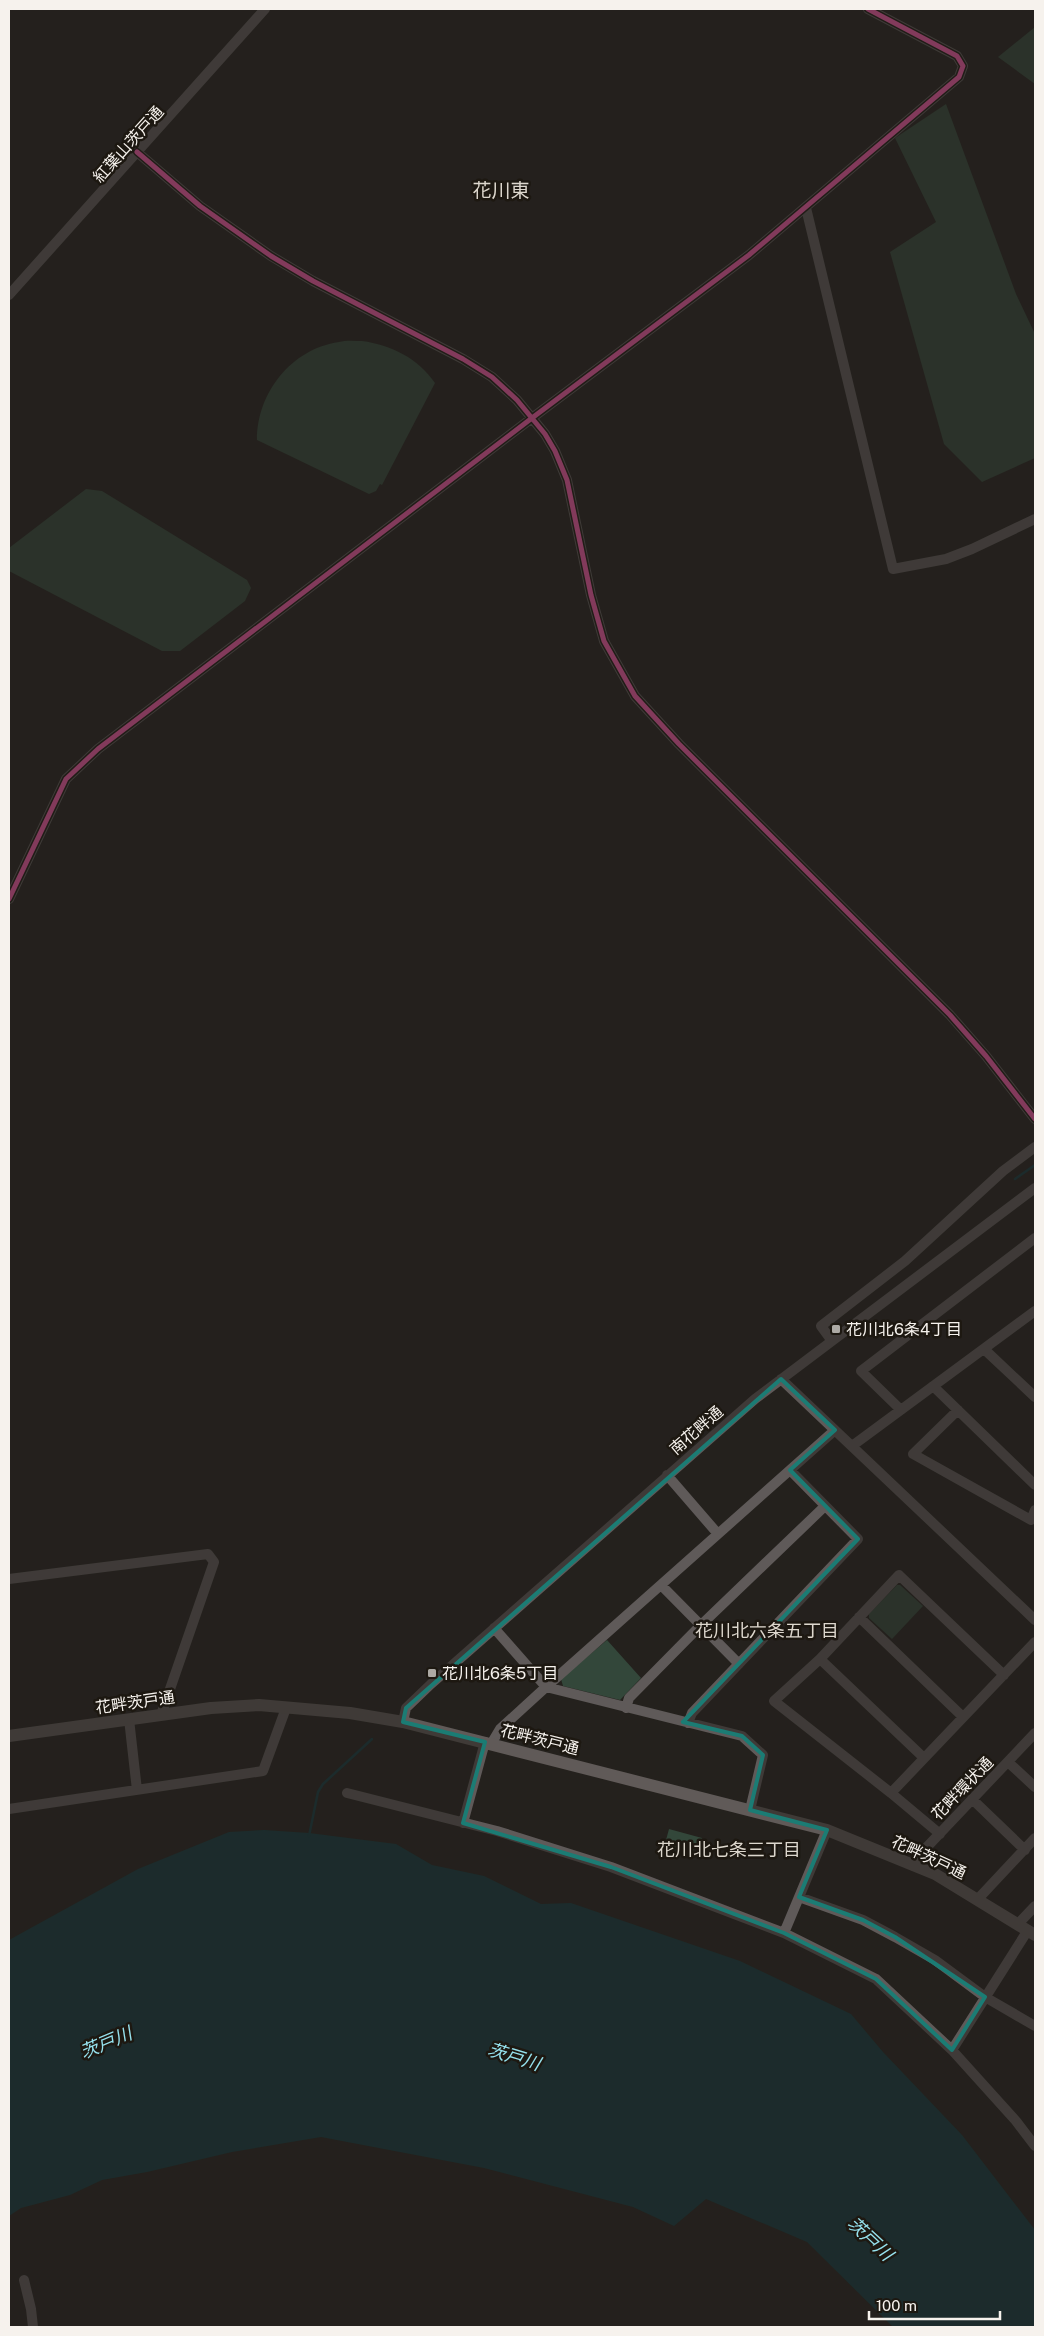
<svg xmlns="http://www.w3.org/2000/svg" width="1044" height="2336" viewBox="0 0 1044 2336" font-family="'Public Sans','Noto Sans JP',sans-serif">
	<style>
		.green { fill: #33473a }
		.water { fill: #12393e }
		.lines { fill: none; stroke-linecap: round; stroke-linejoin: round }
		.stream { stroke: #12393e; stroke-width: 2.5 }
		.minor { stroke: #5f5a59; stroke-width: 10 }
		.major { stroke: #605a58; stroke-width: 12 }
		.cycleway-casing { stroke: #1d1811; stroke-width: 8 }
		.cycleway { stroke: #f35aa7; stroke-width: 5 }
		.marked { fill: none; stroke: #1b7c74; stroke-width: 4; stroke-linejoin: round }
		.poi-dot { fill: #aca9a4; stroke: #1d1811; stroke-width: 2 }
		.labels { text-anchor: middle; stroke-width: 5; stroke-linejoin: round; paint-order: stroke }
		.street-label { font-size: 16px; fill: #f6f2ed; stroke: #1d1811 }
		.poi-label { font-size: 16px; fill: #f6f2ed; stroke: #1d1811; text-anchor: start }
		.neighbourhood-label { font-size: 18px; fill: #ddd7cd; stroke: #1d1811 }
		.water-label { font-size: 18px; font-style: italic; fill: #96e2ee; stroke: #1d1811 }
		.quarter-label { font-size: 19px; fill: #ddd7cd; stroke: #1d1811 }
	</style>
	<rect width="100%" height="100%" fill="#24211d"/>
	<path class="green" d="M1035,27V84L998,57Z
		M946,104L1016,294L1035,334V458L982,482L944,444L890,252L936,222L895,138Z
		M362,341C391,345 418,358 435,383L382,485L380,484L376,491L369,494L257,440C257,393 291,349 339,342C346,340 355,341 362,341Z
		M86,489L102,491L247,580L251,588L245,601L180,651H162L9,571V548Z
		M897,1585H900L923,1606L892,1639L869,1618V1614Z
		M607,1640L641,1678L620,1700L563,1686L561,1679Z
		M669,1829L702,1838L689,1857L680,1853L679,1856L663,1851Z"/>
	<path class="water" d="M264,1830L309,1833L396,1844L432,1865L484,1876L541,1904L571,1903L740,1961L851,2014L883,2052L962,2135L1035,2230V2327H893L807,2242L706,2199L674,2226L633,2207L484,2168L321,2137L232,2152L147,2172L102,2180L70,2195L21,2208L9,2216V1940L138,1869L229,1832Z"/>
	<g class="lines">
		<path class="stream" d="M1015,1179L1035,1165
			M309,1836L318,1792L323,1784L372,1739"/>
		<path class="minor" d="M137,152L200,206L271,256L313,281L463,359L492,377L517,400L545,434L555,451L567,480L591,595L604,641L635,696L679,744L950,1015L986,1056L1035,1119
			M806,208L893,569L946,559L972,549L1035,519
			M9,295L265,9
			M9,899L66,779L98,749L532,418L749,255L959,77L963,66L957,56L868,9
			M832,1341L821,1326L905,1261L1003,1171L1035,1147
			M984,1349L1035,1397
			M781,1379L1035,1620
			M933,1386L1035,1485
			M901,1410L861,1371L1035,1238
			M958,1410L913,1454L1031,1520L1035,1510
			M852,1446L1035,1311
			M667,1475L718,1534
			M9,1579L208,1554L214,1562L161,1715
			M661,1585L739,1664
			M859,1617L963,1717
			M494,1628L546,1687L742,1736L763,1755L750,1810
			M820,1659L924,1758
			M626,1708L629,1698L701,1625L825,1506
			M129,1719L137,1790
			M403,1722L406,1708L431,1684L755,1399L1035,1188
			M688,1723L692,1713L858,1539L790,1470
			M491,1744L500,1729L546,1687L835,1430
			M1008,1762L1035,1787
			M347,1793L497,1831L611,1867L784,1933L876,1979L952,2050L1016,2121L1035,2146
			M891,1793L1035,1642
			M972,1799L1025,1850
			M9,1809L263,1771L286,1708
			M463,1823L485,1742
			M940,1834L891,1793L774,1701L820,1659L899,1575L1004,1675
			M914,1866L925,1849L1035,1733
			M799,1897L863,1920L895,1937L935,1960L985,1997L1035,2026
			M977,1900L1035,1838
			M1018,1924L1035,1906
			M784,1933L827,1830
			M952,2050L1028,1930
			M24,2280L31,2309L33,2327"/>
		<path class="major" d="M9,1736L211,1708L259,1705L350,1713L403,1722L827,1830L935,1874L1035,1935"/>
		<defs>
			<path id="cycleway" d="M137,152L200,206L271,256L313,281L463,359L492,377L517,400L545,434L555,451L567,480L591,595L604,641L635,696L679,744L950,1015L986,1056L1035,1119
				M9,899L66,779L98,749L532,418L749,255L959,77L963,66L957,56L868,9"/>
		</defs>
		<use href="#cycleway" class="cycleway-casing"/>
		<use href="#cycleway" class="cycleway"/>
	</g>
	<path d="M0 0H1044V2336H0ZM781,1379L835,1430L790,1470L858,1539L683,1722L742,1736L763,1755L750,1810L827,1830L799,1897L863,1920L895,1937L985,1997L952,2050L876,1979L784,1933L611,1867L463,1823L485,1742L403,1722L406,1708Z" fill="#24211d" fill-opacity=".55" fill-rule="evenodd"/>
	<path class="marked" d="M781,1379L835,1430L790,1470L858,1539L683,1722L742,1736L763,1755L750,1810L827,1830L799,1897L863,1920L895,1937L985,1997L952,2050L876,1979L784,1933L611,1867L463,1823L485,1742L403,1722L406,1708Z"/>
	<g class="poi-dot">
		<rect x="831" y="1324" width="10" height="10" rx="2.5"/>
		<rect x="427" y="1668" width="10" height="10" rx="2.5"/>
	</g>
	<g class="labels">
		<g class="street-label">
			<text transform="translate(128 144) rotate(-48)" y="6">紅葉山茨戸通</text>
			<text transform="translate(696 1430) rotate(-41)" y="6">南花畔通</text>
			<text transform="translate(135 1702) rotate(-8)" y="6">花畔茨戸通</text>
			<text transform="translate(540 1739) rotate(14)" y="6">花畔茨戸通</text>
			<text transform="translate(962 1788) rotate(-46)" y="6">花畔環状通</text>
			<text transform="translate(929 1857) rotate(25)" y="6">花畔茨戸通</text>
		</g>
		<g class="poi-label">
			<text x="846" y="1335">花川北6条4丁目</text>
			<text x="442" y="1679">花川北6条5丁目</text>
		</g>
		<g class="neighbourhood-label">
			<text x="767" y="1637">花川北六条五丁目</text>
			<text x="729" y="1856">花川北七条三丁目</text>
		</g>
		<g class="water-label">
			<text transform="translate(106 2043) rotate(-23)" y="6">茨戸川</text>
			<text transform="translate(514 2057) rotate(17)" y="6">茨戸川</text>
			<text transform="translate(870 2239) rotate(43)" y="6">茨戸川</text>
		</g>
		<g class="quarter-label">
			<text x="501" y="197">花川東</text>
		</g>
	</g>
	<rect width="1044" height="2336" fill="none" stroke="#f6f2ed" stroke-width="20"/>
	<path d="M869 2311v8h131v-8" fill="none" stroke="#f6f2ed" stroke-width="2.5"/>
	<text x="876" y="2311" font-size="15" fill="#f6f2ed" stroke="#1d1811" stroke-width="4" paint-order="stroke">100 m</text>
</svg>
